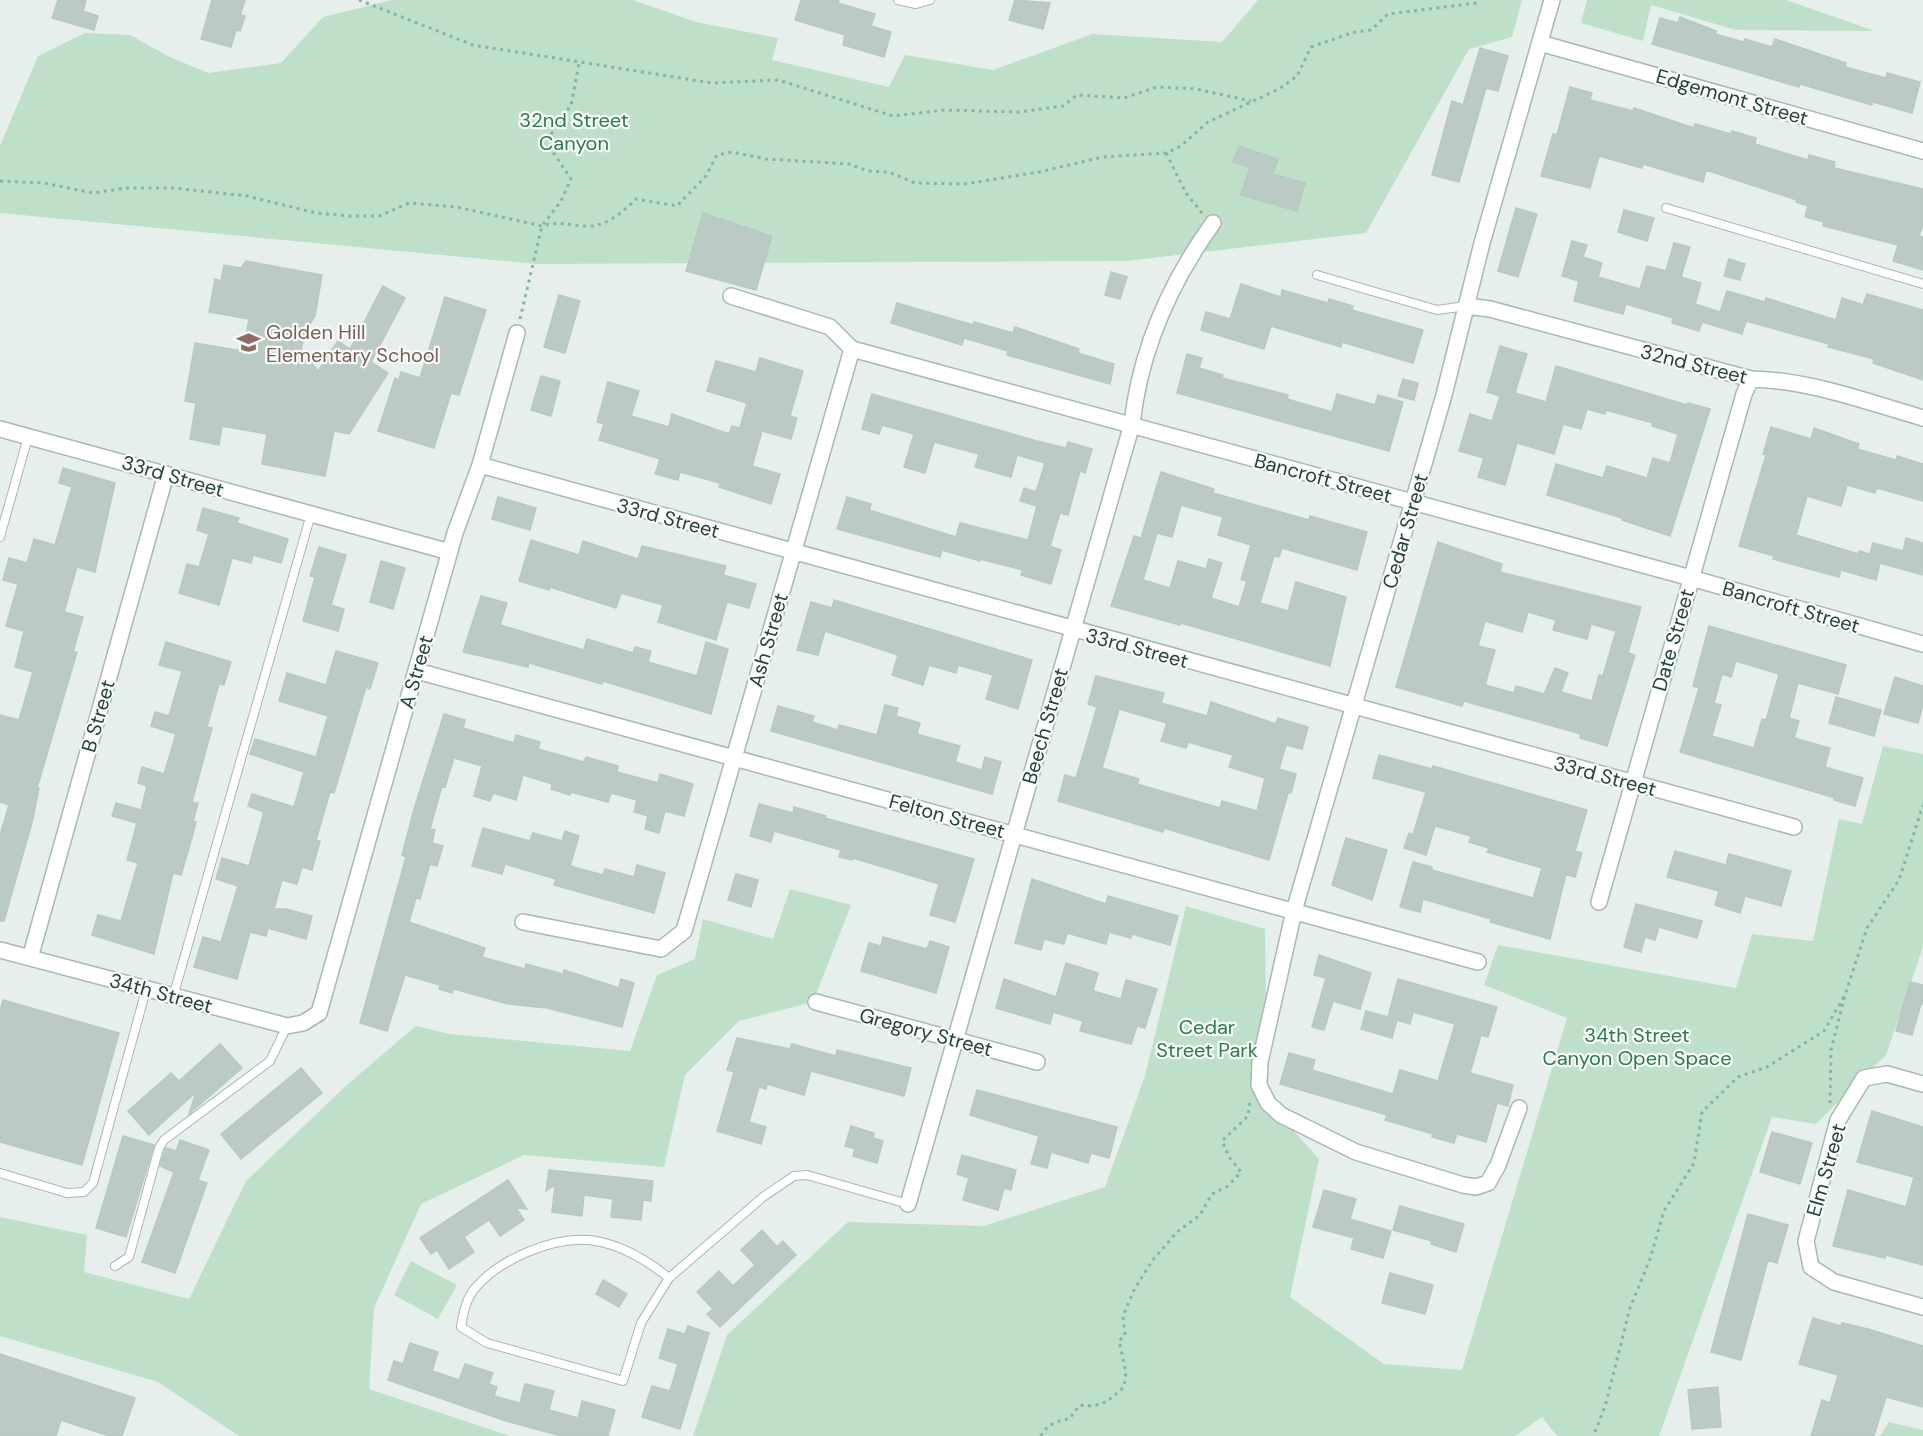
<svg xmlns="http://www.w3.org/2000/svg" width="1923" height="1436" viewBox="0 0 1923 1436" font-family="'DM Sans',sans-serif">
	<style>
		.green { fill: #bfe0c8 }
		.building { fill: #bbcac4; stroke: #b8c9c2; stroke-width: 1.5; fill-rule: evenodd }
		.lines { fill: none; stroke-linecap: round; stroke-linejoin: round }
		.lane-casing { stroke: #a8b8b2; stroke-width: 10 }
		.street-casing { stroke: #a8b8b2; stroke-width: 18 }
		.path { stroke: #86b3a5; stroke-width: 3; stroke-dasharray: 3 4.5; stroke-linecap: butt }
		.lane { stroke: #fff; stroke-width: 8 }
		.street { stroke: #fff; stroke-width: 15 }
		.labels { text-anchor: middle; stroke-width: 4.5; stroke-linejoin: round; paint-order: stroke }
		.street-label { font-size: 20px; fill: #24423a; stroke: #f7fbf9 }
		.park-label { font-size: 20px; fill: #2d7a4b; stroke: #f7fbf9 }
		.education-label { font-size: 20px; fill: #785e54; stroke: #f7fbf9; text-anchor: start }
	</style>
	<rect width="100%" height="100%" fill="#e6efeb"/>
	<path class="green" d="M392,0H633L696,22L778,38L772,60L889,87L905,55L993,70L1092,34L1222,42L1258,0H1522L1512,37L1469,49L1366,233L1126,261L536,264L0,213V146L38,56L85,33L130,35L170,57L208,73L281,63L323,17Z
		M1587,0H1786L1875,31L1736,30L1651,5L1643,41L1581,23Z
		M1883,746L1923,754V947L1886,1055L1816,1124L1772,1117L1659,1436H1557L1542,1417L1515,1436H693L727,1335L848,1222L984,1226L1105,1187L1145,1076L1186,906L1265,929L1266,1004L1253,1086L1319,1159L1290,1297L1384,1364L1462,1370L1567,1018L1484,985L1498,945L1736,988L1752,934L1813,941L1839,819L1862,824Z
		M790,889L851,905L813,1002L739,1021L685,1075L664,1167L524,1155L421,1204L374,1308L369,1389L510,1436H239L158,1382L0,1336V1217L87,1235L84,1272L189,1299L246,1181L349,1083L416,1026L450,1034L630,1051L657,975L695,959L703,919L773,939Z
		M411,1261L457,1285L438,1319L394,1295Z
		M1889,1422L1923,1430V1436H1880Z"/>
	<path class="building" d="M58,0H86L83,11L98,16L94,30L52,18Z
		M212,0H245L240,15L245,16L240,31L236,30L231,47L201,39Z
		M801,0H839L838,3L875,14L871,26L891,32L884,57L843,45L845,35L795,20Z
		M1015,0L1050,3L1043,29L1009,20Z
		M1680,17L1716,31L1715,34L1744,42L1745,39L1772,47L1775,39L1846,63L1845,67L1886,78L1887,73L1920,82L1912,113L1873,102L1872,105L1800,84L1799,87L1652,44L1660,18L1678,23Z
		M1480,48L1508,56L1498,91L1486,88L1459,182L1432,175L1452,101L1463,105Z
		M1570,87L1592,93L1590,100L1633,111L1634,108L1694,128L1695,124L1731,134L1732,131L1756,138L1755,144L1808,160L1809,155L1835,162L1834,168L1923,189V224L1919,236L1923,237V270L1893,261L1898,245L1823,226L1824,222L1805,217L1808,206L1796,202L1797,200L1706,170L1703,182L1643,164L1642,168L1599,156L1590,188L1541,176L1553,134L1557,135Z
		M1239,146L1278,159L1273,174L1305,183L1297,211L1241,195L1250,167L1233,162Z
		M1516,208L1537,214L1518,277L1498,271Z
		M1624,210L1654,218L1647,241L1618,232Z
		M703,213L772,236L756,290L686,271Z
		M1572,241L1587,245L1583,257L1602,263L1598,277L1640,289L1647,266L1666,271L1674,243L1690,247L1681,277L1701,283L1695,304L1720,312L1727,291L1765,302L1766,298L1836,320L1842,298L1863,305L1867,294L1923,310V380L1873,363L1874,359L1828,347L1829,344L1746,321L1742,334L1702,322L1699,331L1672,323L1673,318L1626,304L1623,314L1574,301L1579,281L1562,276Z
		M1729,259L1745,264L1740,280L1724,276Z
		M246,261L322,275L315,316L305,332L301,350L318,371L338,341L350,349L383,286L405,298L371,362L388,373L349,434L334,431L325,476L262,464L267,434L222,426L219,445L190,439L196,403L185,401L195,343L243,351L249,319L209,312L215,279L221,281L224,265L241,268Z
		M1111,272L1127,277L1120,299L1105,295Z
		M1241,284L1281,297L1282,290L1328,303L1329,299L1353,306L1352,310L1423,330L1413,363L1342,342L1341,347L1271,326L1264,349L1201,330L1206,312L1230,319Z
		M559,295L580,301L565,353L544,347Z
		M445,297L486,310L459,395L451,393L434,448L378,431L395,378L399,380L401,372L420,378Z
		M897,303L973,325L974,322L1013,333L1015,327L1079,349L1078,353L1114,364L1110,384L1007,355L1008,351L964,338L962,345L891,323Z
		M1500,346L1527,354L1515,393L1546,402L1556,366L1687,405L1688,403L1710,409L1670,536L1622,520V518L1547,495L1556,464L1603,478L1607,466L1647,478L1653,458L1670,463L1678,434L1652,426L1653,423L1606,410L1605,414L1587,409L1581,429L1563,424L1554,454L1517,443L1505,485L1478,477L1484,458L1459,451L1470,414L1492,421L1500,396L1487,392Z
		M1187,354L1202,358L1199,368L1223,375L1222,378L1288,395L1287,399L1332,412L1337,394L1375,405L1378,395L1403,402L1389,451L1177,393Z
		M760,358L803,371L790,416L797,418L791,439L762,431L752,466L780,474L771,504L719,487L720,483L680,472L678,480L655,474L660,459L599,440L604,424L597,422L608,382L639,391L631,416L669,427L672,414L729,434L732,426L740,428L747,403L707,391L716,361L756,372Z
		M541,376L560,381L551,416L531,410Z
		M1403,379L1418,383L1414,400L1398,396Z
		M872,394L1037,441L1066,448L1068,442L1092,449L1085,473L1080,471L1068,515L1060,513L1050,546L1061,550L1051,584L1021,575L1023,570L980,559V561L942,550L940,557L837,529L847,497L871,504L869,510L956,537L960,523L1028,540L1037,506L1020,501L1024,488L1036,492L1045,463L1017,455L1011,477L975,467L979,454L934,442L925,473L904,467L914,434L882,425L879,434L862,429Z
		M1771,427L1811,439L1814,428L1859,444L1857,449L1896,460L1897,456L1923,464V501L1877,488L1875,493L1847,485L1841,506L1807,496L1796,535L1858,554L1859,551L1870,554L1873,543L1903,551L1906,538L1923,543V575L1880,563L1876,580L1841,570L1839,577L1773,559L1774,556L1739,546L1766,455L1763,454Z
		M63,468L115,483L95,572L77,567L64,612L83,617L73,652H77L37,788H39L33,819L4,921H0V835L9,805L0,802V715L19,720L33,672L15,667L24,631L6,626L18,584L3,580L9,558L27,563L34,539L55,545L72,487L59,483Z
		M1161,472L1214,489L1213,493L1309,520L1310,516L1367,532L1357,570L1282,548L1279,557L1274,556L1260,603L1288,611L1296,582L1346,597L1330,666L1181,623L1180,625L1111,606L1134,536L1141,538ZM1181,505L1223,517L1218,535L1251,545L1241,580L1247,581L1239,607L1211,598L1222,563L1209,559L1206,569L1178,561L1170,588L1143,580L1157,533L1172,537Z
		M498,497L536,508L530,530L492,519Z
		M203,508L239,518L237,523L288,539L281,563L253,555L251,563L232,558L219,605L179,593L187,564L199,567L209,534L197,530Z
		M531,540L579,555L583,541L638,559L642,546L726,566L723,575L756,584L749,608L727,602L716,640L658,622L663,605L621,593L616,608L550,587L549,590L519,581Z
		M1438,542L1502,564L1500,572L1641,607L1628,653L1635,655L1607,746L1580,738L1581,734L1464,701L1462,706L1396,687ZM1528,612L1556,620L1553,630L1587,639L1591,624L1616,631L1603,676L1599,675L1592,701L1561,692L1568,673L1555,668L1544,694L1516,686L1514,693L1485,685L1495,650L1478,646L1485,621L1522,632Z
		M319,547L346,555L331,605L344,609L338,631L303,621L315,577L310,576Z
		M381,561L405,568L393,609L370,602Z
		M481,596L507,603L500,625L584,650L587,639L633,653L635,647L651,651L648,662L697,676L706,642L728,649L711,714L603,681L602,684L529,663L528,667L463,652Z
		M834,600L1032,660L1018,709L986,699L993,675L958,665L956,673L929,665L923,685L892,675L898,655L825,631L818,655L797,650L811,602L832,608Z
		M1709,626L1846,665L1838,694L1798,683L1789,718L1799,721L1794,738L1830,748L1825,767L1863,778L1855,806L1834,800L1835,798L1680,752L1699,688L1693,686ZM1736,661L1779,674L1766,720L1762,719L1754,748L1712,736L1721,705L1714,703L1722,674L1731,677Z
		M166,642L231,662L224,685L219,684L207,727L212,728L192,802L198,803L193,821L196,822L193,834L181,875L173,873L154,954L92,935L98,915L121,921L138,863L127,860L137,823L112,816L116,803L141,810L147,786L138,783L142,767L164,774L176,734L151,726L155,712L169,716L182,671L159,665Z
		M336,651L378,663L370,689L366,687L334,793L330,792L316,840L320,841L312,870L302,867L297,884L282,880L274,909H286L312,916L306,939L268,928L266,936L250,932L237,979L194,967L203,937L221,942L238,886L216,879L222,858L249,866L264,812L248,806L252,794L294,807L304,772L250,754L255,739L316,757L328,716L279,701L287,673L326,685Z
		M1096,676L1164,693L1161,703L1207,716L1211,702L1276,724L1278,718L1308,727L1302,749L1286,745L1279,769L1296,774L1291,793H1288L1269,860L1164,828L1163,832L1058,801L1065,775L1076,778L1085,748L1097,707L1088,704ZM1119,709L1167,723L1161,741L1186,748L1188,742L1233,755L1229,767L1265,778L1257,811L1222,801L1220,808L1137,784L1139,779L1102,768Z
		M1895,677L1923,686V705L1918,723L1884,714Z
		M1836,697L1881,710L1874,736L1829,723Z
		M885,705L898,708L896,716L920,723L917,734L960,746L955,762L982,770L985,757L1001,762L992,794L771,731L778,706L814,716L812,722L838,730L839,725L877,735Z
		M444,714L465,720L463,728L514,743L516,735L540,742L538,749L584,762L586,757L618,766L617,772L658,783L660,774L693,784L684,816L665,811L659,833L645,829L648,816L634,812L637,800L611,793L608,802L571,792L570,795L551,789L552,784L523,775L516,800L493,793L490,801L474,796L482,766L454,758L445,787L442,786L430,829L435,830L432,843L443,846L437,866L430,864L420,899L416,898L409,922L485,948L482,957L525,969L526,964L563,974L564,970L619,988L621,979L634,983L622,1027L547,1008L508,1004L454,989L452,993L439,989L440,985L405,975L387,1031L360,1023L406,857L402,855L414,809Z
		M1379,755L1432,769L1433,766L1587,810L1575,851L1582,853L1575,877L1566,874L1550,939L1490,922L1491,919L1423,899L1420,912L1400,907L1413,862L1432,867V870L1533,898L1542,868L1487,852L1489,848L1469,842L1471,836L1435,826L1426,855L1404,848L1409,833L1413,835L1426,792L1373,778Z
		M759,804L793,813L794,807L826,816L825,818L974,859L955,922L930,915L939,884L853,858L852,860L839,857L841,850L774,831L771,842L750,836Z
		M483,828L530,841L533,833L562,841L565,831L579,836L570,866L603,875L605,869L634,877L637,865L665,873L654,913L554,885L556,879L505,864L502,874L472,866Z
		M1346,838L1387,850L1372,900L1332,885Z
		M1675,851L1726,865L1729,854L1791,871L1781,906L1745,896L1740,913L1715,905L1719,891L1667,877Z
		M736,874L758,880L751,907L728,900Z
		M1032,879L1106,904L1108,896L1178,916L1170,945L1132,934L1131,938L1109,932L1106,944L1067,933L1064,944L1044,939L1041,950L1015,943Z
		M1636,904L1702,921L1697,938L1659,927L1655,940L1645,937L1641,952L1624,947Z
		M883,937L927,949L930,941L949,947L936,993L861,971L869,943L881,946Z
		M1319,955L1371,973L1360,1009L1333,1001L1324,1030L1312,1027L1326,978L1314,975Z
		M1066,963L1098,973L1093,991L1121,999L1126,980L1157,989L1145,1028L1137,1026L1131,1044L1080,1031L1083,1021L1053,1012L1050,1024L996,1008L1004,979L1056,997Z
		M1398,979L1497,1007L1488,1037L1481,1035L1470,1073L1513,1085L1508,1106L1497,1103L1486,1142L1457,1134L1454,1143L1432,1137L1433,1134L1385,1120L1387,1115L1280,1084L1289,1053L1315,1060L1312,1070L1393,1094L1400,1070L1438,1081L1455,1024L1413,1012L1410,1024L1397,1020L1392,1038L1361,1029L1366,1011L1388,1017Z
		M1910,982L1923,985V1004H1921L1912,1035L1896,1031Z
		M3,1000L119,1033L82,1165L0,1142V1011Z
		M737,1038L790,1049L792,1044L836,1056L837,1050L911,1068L904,1096L811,1071L804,1095L767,1084L766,1089L759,1087L749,1122L766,1127L761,1144L717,1131L734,1072L727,1070Z
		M220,1044L242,1068L189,1114L196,1092L149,1135L128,1111L171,1073L179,1081Z
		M301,1068L322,1093L241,1159L221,1134Z
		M977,1090L1117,1127L1109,1158L1091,1153L1088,1163L1051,1152L1047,1168L1031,1164L1039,1136L970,1115Z
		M1872,1111L1923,1127V1265L1886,1255L1885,1258L1833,1246L1848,1190L1906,1207L1914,1177L1857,1162Z
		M851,1126L874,1133L873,1138L883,1141L877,1163L853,1156L855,1149L845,1146Z
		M1772,1132L1812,1143L1800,1184L1760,1172Z
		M123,1136L154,1145L126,1237L96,1228Z
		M180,1140L209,1150L198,1180L207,1183L175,1273L142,1262L174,1172L160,1166L165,1150L166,1148L176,1151Z
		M962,1155L1016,1170L1011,1190L1004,1188L998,1210L963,1200L969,1178L957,1174Z
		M549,1170L653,1181L651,1201L643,1200L641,1220L611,1217L613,1199L584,1195L582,1216L552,1212L555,1185L546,1191Z
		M508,1180L527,1209L516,1208L524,1220L500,1236L489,1220L464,1237L474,1252L449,1269L437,1250L431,1254L420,1238Z
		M1324,1190L1356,1199L1350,1219L1391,1231L1383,1258L1351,1249L1354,1238L1313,1227Z
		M1400,1206L1464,1224L1456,1252L1431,1244L1432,1241L1393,1230Z
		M1748,1214L1788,1225L1777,1263L1768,1260L1741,1360L1711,1352Z
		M762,1230L777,1247L783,1241L796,1255L720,1327L707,1314L713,1309L697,1292L719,1271L733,1286L755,1265L741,1250Z
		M1390,1273L1433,1285L1425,1314L1382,1303Z
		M603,1280L627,1294L619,1307L596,1294Z
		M1813,1318L1841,1326L1842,1323L1868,1329L1923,1346V1407L1886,1397L1874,1436H1811L1822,1400L1830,1403L1838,1375L1799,1364Z
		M688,1326L709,1333L680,1429L642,1417L652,1386L670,1391L678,1364L659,1358L668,1329L685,1334Z
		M410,1343L438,1352L432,1371L459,1380L465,1364L493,1373L489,1384L497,1387L494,1396L520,1403L525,1384L554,1391L549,1410L578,1418L582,1401L615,1410L608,1436H561L506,1421L388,1380L394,1361L403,1364Z
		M0,1354L135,1398L122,1436H109L61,1420L56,1436H0Z
		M1718,1387L1721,1427L1692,1429L1688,1390Z"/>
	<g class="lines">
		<defs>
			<path id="lane" d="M898,0L916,4L930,0
				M1666,208L1923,284
				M1317,275L1437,310L1466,306
				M0,537L28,437
				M173,997L311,514
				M0,1173L67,1193L84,1192L93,1183L146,990
				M115,1266L129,1257L159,1148L164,1140L270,1061L287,1026
				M669,1278C648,1261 624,1246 596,1241C556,1234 496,1260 472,1292C465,1303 463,1315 461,1327L487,1343L623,1381L641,1323L669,1278L763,1197L794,1176L807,1175L908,1204"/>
			<path id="street" d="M1540,43L1923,151
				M731,296L830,327L852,349L1691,578L1923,644
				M1466,306L1490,309L1751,379C1810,380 1867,402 1923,418
				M0,429L450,552
				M480,465L1794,827
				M417,671L1478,962
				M1599,902L1744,394L1751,379
				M523,922L661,949L684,931L852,349
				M0,950L287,1026L303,1023L319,1013L455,533L480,465L517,333
				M30,958L166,474
				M816,1002L1037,1062
				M1923,1084L1887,1074L1864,1078L1838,1120L1806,1241L1811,1267L1834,1282L1923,1307
				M1519,1108L1498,1165L1488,1183L1476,1187L1463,1185L1356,1152L1281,1115L1268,1103L1259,1085L1260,1062L1294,911L1444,395L1482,243L1552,0
				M908,1204L1132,424C1140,351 1170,283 1213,223"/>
		</defs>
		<use href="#lane" class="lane-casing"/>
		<use href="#street" class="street-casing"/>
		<path class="path" d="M359,0L473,45L712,83L778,80L893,116L944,110L1019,112L1063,106L1077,95L1124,98L1157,87L1196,89L1251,101
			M1166,153L1186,193L1202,213
			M0,181L44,183L93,193L125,188H174L247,196L316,213L349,216H379L409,203L457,207L542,226C557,221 569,225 584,226C605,228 623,212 636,199L677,206L706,176L717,155L732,152L766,159L849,164L868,171L889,172L915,183L965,184L1039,172L1103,157L1166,153L1181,146L1208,122L1279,89L1297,76L1311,47L1355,32L1371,30L1388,14L1477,3L1479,0
			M520,319L542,226L561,201L571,179L549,146L554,124L571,106L579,63
			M1830,1103L1831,1050L1845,995L1867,928L1899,880L1923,805
			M1595,1432L1606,1403L1630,1308L1650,1259L1664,1211L1694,1163L1702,1112L1738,1077L1767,1067L1824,1031L1845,995
			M1041,1436C1046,1425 1058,1420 1069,1419L1080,1405C1101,1408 1109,1401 1124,1387L1126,1372L1119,1341L1125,1335L1123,1316L1134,1290L1152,1261L1177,1232L1200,1215L1212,1194L1228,1186L1241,1172L1229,1157L1222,1141L1248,1116L1250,1101"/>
		<use href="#lane" class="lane"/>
		<use href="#street" class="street"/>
	</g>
	<defs>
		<symbol id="school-bare" viewBox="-9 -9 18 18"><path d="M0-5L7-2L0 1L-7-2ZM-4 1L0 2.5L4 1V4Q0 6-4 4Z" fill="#8d6e63" stroke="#f7fbf9" stroke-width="2.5" paint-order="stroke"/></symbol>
	</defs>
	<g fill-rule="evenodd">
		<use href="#school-bare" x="232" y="326" width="33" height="33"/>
	</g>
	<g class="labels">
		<g class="street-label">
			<text transform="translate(1732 97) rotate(16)" y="7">Edgemont Street</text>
			<text transform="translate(1694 364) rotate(14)" y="7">32nd Street</text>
			<text transform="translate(173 476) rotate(16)" y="7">33rd Street</text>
			<text transform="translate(1323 478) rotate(15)" y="7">Bancroft Street</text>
			<text transform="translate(668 518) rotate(15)" y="7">33rd Street</text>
			<text transform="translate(1405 531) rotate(-74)" y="7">Cedar Street</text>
			<text transform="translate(1791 607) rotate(16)" y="7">Bancroft Street</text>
			<text transform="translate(768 640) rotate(-74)" y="7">Ash Street</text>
			<text transform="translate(1673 640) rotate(-74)" y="7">Date Street</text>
			<text transform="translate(1137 648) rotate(15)" y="7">33rd Street</text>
			<text transform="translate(416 672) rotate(-74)" y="7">A Street</text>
			<text transform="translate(98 716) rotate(-74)" y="7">B Street</text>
			<text transform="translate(1045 726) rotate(-74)" y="7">Beech Street</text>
			<text transform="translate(1605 776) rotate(15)" y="7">33rd Street</text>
			<text transform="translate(947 816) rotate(15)" y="7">Felton Street</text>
			<text transform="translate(161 993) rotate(15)" y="7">34th Street</text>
			<text transform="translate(926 1032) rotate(15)" y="7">Gregory Street</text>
			<text transform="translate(1826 1170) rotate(-74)" y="7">Elm Street</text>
		</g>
		<g class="park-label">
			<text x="574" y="127">32nd Street<tspan x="574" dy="23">Canyon</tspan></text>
			<text x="1207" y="1034">Cedar<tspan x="1207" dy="23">Street Park</tspan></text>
			<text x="1637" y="1042">34th Street<tspan x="1637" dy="23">Canyon Open Space</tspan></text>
		</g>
		<g class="education-label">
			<text x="266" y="339">Golden Hill<tspan x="266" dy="23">Elementary School</tspan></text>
		</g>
	</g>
</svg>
